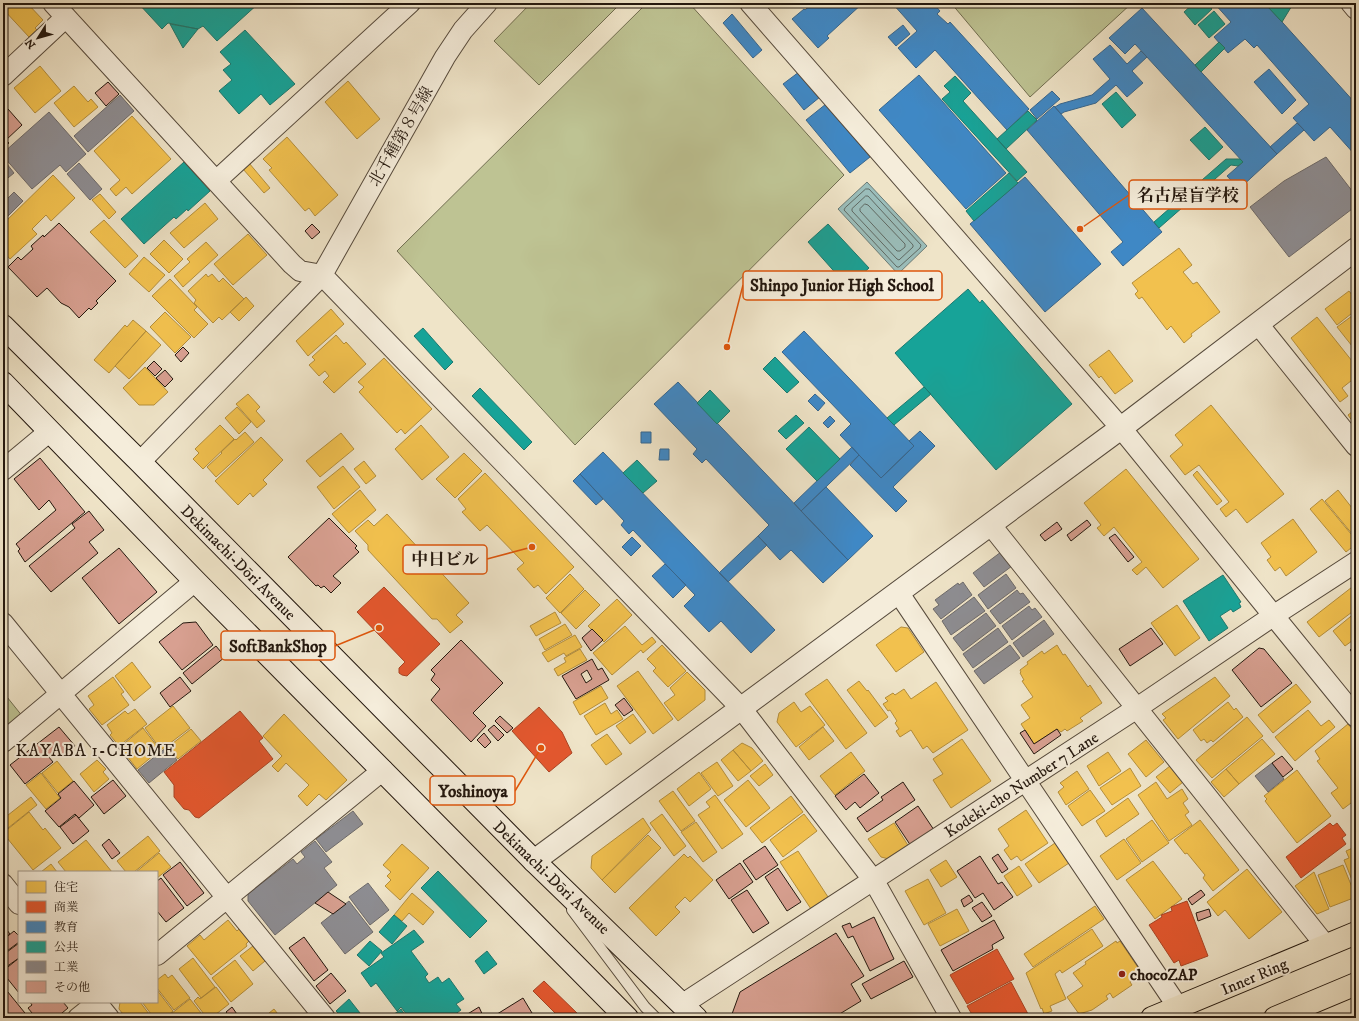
<svg xmlns="http://www.w3.org/2000/svg" width="1359" height="1021" viewBox="0 0 1359 1021" font-family="'IM FELL DW Pica','Noto Serif JP',serif">
	<style>
		.green { fill: #bec393; stroke: #706d50 }
		.water { fill: #9bbebb; stroke: #6b7b76 }
		.homes { fill: #f2c14e; stroke: #b48e3b }
		.shops { fill: #e4572e; stroke: #aa4424 }
		.schools { fill: #3f88c5; stroke: #37668e }
		.public { fill: #17a398; stroke: #1b796f }
		.industry { fill: #8d8d92; stroke: #6d6a6a }
		.lines { fill: none; stroke-linecap: round; stroke-linejoin: round }
		.shore { stroke: #5f6a64; stroke-width: 1 }
		.building { fill: #d8a091; stroke: #23170e; fill-rule: evenodd }
		.service-casing { stroke: #564a3c; stroke-width: 12 }
		.minor-casing { stroke: #564a3c; stroke-width: 22 }
		.tertiary-casing { stroke: #564a3c; stroke-width: 24 }
		.secondary-casing { stroke: #23170e; stroke-width: 24 }
		.primary-casing { stroke: #23170e; stroke-width: 24 }
		.service { stroke: #f5eddb; stroke-width: 10 }
		.minor { stroke: #f5eddb; stroke-width: 20 }
		.tertiary { stroke: #f5eddb; stroke-width: 22 }
		.secondary { stroke: #f5eddb; stroke-width: 22 }
		.primary { stroke: #efe4c8; stroke-width: 22 }
		.poi-dot { fill: #8f2418; stroke: #f5eddb; stroke-width: 1.5 }
		.labels { text-anchor: middle; stroke-width: 4; stroke-linejoin: round; paint-order: stroke }
		.street-label { font-size: 16px; fill: #23170e; stroke: #f5eddb }
		.poi-label { font-size: 16px; font-weight: bold; fill: #23170e; stroke: #f5eddb; text-anchor: start }
		.neighbourhood-label { font-size: 17px; letter-spacing: 1px; fill: #23170e; stroke: #f5eddb }
		.leader { fill: none; stroke: #de560c; stroke-width: 1.5 }
		.callout-dot { fill: #de560c; stroke: #f5eddb; stroke-width: 1.5 }
		.callout { fill: #f5eddb; stroke: #de560c; stroke-width: 1.5 }
		.callout-label { font-size: 17px; text-anchor: middle; font-weight: bold; fill: #23170e }
	</style>
	<rect width="100%" height="100%" fill="#efe4c8"/>
	<filter id="stains"><feTurbulence type="fractalNoise" baseFrequency=".005" numOctaves="4"/><feColorMatrix values="0 0 0 0 .2 0 0 0 0 .09 0 0 0 0 .02 0 0 0 .5 -.17"/></filter>
	<radialGradient id="worn" r=".72"><stop offset=".6" stop-color="#630" stop-opacity="0"/><stop offset="1" stop-color="#630" stop-opacity=".3"/></radialGradient>
	<path class="green" d="M531,3H621L539,85L494,41Z
		M647,3H689L844,175L575,445L397,251Z
		M951,3H1132L1030,97Z
		M3,692L23,717L9,729L3,722Z"/>
	<path class="water" d="M867,182L927,246L898,274L838,209Z"/>
	<path class="homes" d="M9,3H27L43,20L35,28L37,30L29,37L3,9Z
		M40,66L61,91L35,113L14,88Z
		M348,81L380,119L357,139L325,102Z
		M74,86L88,102L91,99L98,107L74,127L54,103Z
		M132,116L171,159L132,194L126,187L116,196L110,189L120,180L94,151Z
		M287,137L338,195L315,216L309,208L305,211L269,170L272,168L263,159Z
		M249,163L270,188L264,193L243,169Z
		M53,175L75,198L51,221L46,215L32,229L37,234L10,259L3,251V224Z
		M100,194L116,212L109,219L92,200Z
		M205,203L218,219L184,248L170,233Z
		M104,220L138,256L125,268L90,232Z
		M248,234L267,255L233,285L214,264Z
		M164,240L183,259L169,273L150,254Z
		M206,242L218,255L183,287L174,276L190,262L187,259Z
		M1179,248L1192,265L1183,272L1193,284L1197,282L1220,312L1191,334L1192,336L1184,343L1171,326L1167,330L1142,297L1139,299L1135,294L1138,291L1132,283Z
		M144,257L165,275L149,292L129,274Z
		M206,274L208,277L212,274L219,282L223,278L244,299L222,320L219,317L213,323L194,303L196,300L188,291Z
		M170,279L197,307L194,310L208,324L194,338L152,296Z
		M1349,291L1356,300V310L1337,325L1325,309Z
		M246,297L254,306L239,321L230,312Z
		M331,309L344,324L308,356L296,341Z
		M165,312L191,337L175,353L150,327Z
		M1356,313V351L1337,327Z
		M1317,317L1356,366V377L1342,388L1348,396L1340,402L1291,338Z
		M133,320L146,331L109,373L94,360L125,325L127,327Z
		M146,331L161,345L129,379L115,366Z
		M336,335L344,344L346,342L366,364L334,393L323,382L329,376L325,371L319,376L309,365L315,360L312,357Z
		M1109,350L1133,381L1115,394L1101,376L1099,378L1089,365Z
		M384,358L432,409L405,434L401,429L397,433L359,392L364,387L358,382Z
		M145,367L168,392L154,405H139L123,388Z
		M248,394L260,407L256,411L265,421L257,428L236,404Z
		M1211,405L1284,494L1247,523L1236,509L1226,517L1220,509L1229,502L1199,465L1185,475L1170,456L1183,445L1175,435Z
		M237,407L251,422L239,434L225,418Z
		M1356,409V420L1353,422L1348,415Z
		M220,425L234,439L203,469L193,459L199,453L195,449Z
		M421,425L449,457L422,480L395,449Z
		M245,432L254,442L216,477L207,467L222,453L221,452L235,439L236,440Z
		M341,433L354,449L320,477L306,461Z
		M261,437L283,460L263,480L267,484L253,497L250,493L238,505L215,481Z
		M464,453L482,471L455,498L436,479Z
		M364,461L376,476L366,484L354,469Z
		M343,466L360,487L334,509L317,487Z
		M1126,469L1199,559L1163,588L1146,567L1137,575L1132,570L1142,562L1114,527L1104,536L1097,528L1101,525L1084,503Z
		M1197,471L1222,501L1217,505L1193,475Z
		M485,473L574,567L546,594L538,585L534,588L517,569L524,563L487,525L480,531L462,512L466,509L458,499Z
		M360,490L376,510L349,533L332,514Z
		M1338,490L1356,513V532L1353,535L1325,501Z
		M1322,499L1356,540V544L1346,552L1310,509Z
		M387,514L469,603L456,615L463,622L450,633L437,619H432L368,550V545L355,531L368,520L374,526Z
		M1293,519L1317,552L1286,576L1280,567L1275,571L1267,560L1271,557L1261,543Z
		M570,574L584,589L560,613L546,598Z
		M1356,584V609L1319,637L1307,622Z
		M585,590L600,605L576,629L561,613Z
		M617,599L632,615L604,642L588,626Z
		M1177,605L1200,638L1175,656L1151,623Z
		M555,612L561,623L536,636L530,626Z
		M1356,612V638L1345,646L1333,631Z
		M565,624L572,635L545,650L539,639Z
		M625,626L642,645L652,637L656,642L643,653L641,650L612,675L593,653Z
		M901,627L908,628L924,652L896,672L876,645Z
		M575,635L582,647L566,656L564,653L548,662L542,653Z
		M662,645L686,671L668,687L653,671L656,668L647,659Z
		M1057,645L1063,655L1065,654L1088,687L1090,685L1102,703L1080,718L1083,721L1067,731L1065,729L1061,732L1057,729L1034,744L1021,724L1030,718L1021,705L1033,697L1022,681L1024,680L1020,673L1021,672L1020,670L1028,664L1027,662L1042,651L1044,654Z
		M580,649L587,660L558,676L554,669L566,662L564,658Z
		M132,662L151,687L134,701L115,676Z
		M638,671L673,719L653,734L617,686Z
		M687,672L705,690V700L678,721L664,703L675,695L670,688Z
		M113,677L124,692L121,694L129,705L102,725L89,709L94,705L88,696Z
		M1215,677L1230,696L1178,739L1163,720L1166,718L1162,714Z
		M827,679L867,733L846,749L805,694Z
		M859,681L867,691L868,690L888,717L875,727L847,690Z
		M936,682L968,730L933,753L927,746L923,749L911,730L900,737L896,731L899,729L895,723L897,721L890,710L888,711L883,704L888,701L885,698L893,693L895,695L904,689L911,699Z
		M1296,684L1311,702L1273,733L1258,715Z
		M601,686L608,698L580,715L573,702Z
		M794,702L801,712L810,706L825,725L796,747L777,722L779,713Z
		M1228,702L1234,710L1236,708L1243,717L1213,742L1211,740L1207,743L1204,739L1201,741L1193,730Z
		M605,703L611,714L617,710L623,719L596,735L584,716Z
		M173,706L190,728L161,750L145,728Z
		M135,709L147,724L119,746L110,735L112,733L107,725L125,711L128,714Z
		M1308,710L1321,726L1329,720L1335,727L1295,761L1275,737Z
		M284,714L347,780L326,800L319,794L307,806L298,796L309,785L286,763L278,772L272,766L282,756L263,736Z
		M633,714L646,732L630,744L616,726Z
		M1247,717L1263,736L1212,778L1196,760Z
		M1348,724L1356,734V803L1353,806L1351,803L1343,809L1331,793L1338,788L1317,761L1320,759L1315,751Z
		M823,727L834,741L809,760L799,747Z
		M143,728L160,750L137,769L120,747Z
		M191,729L201,741L178,759L168,747Z
		M607,734L622,754L606,765L591,745Z
		M962,739L991,781L951,808L933,780L943,774L933,759Z
		M1262,739L1275,754L1239,784L1226,769Z
		M1146,740L1164,762L1146,777L1128,754Z
		M742,743L752,748L763,761L751,771L733,750Z
		M733,750L751,771L738,781L721,760Z
		M851,752L865,771L835,795L820,776Z
		M1108,752L1121,771L1099,786L1087,766Z
		M97,760L106,769L103,772L109,779L94,792L80,774Z
		M57,761L73,781L58,793L42,773Z
		M717,762L733,786L718,796L701,773Z
		M765,764L773,775L759,786L750,776Z
		M1170,766L1183,782L1170,793L1156,777Z
		M1130,768L1141,786L1112,805L1100,788Z
		M1226,769L1239,784L1224,797L1211,782Z
		M1297,770L1331,816L1297,843L1265,801L1267,799L1264,796Z
		M1077,771L1089,789L1066,805L1058,792L1064,787L1060,783Z
		M699,772L711,789L689,806L677,789Z
		M41,773L60,798L46,809L26,785Z
		M748,780L770,808L746,827L724,800Z
		M1156,782L1167,799L1182,789L1188,799L1183,803L1189,812L1185,815L1192,825L1169,841L1138,795Z
		M1090,790L1105,811L1082,826L1068,806Z
		M673,791L695,821L681,831L659,801Z
		M715,795L743,834L722,849L698,815L710,807L706,802Z
		M791,796L803,812L762,843L750,828Z
		M31,797L37,805L3,832V819Z
		M1128,798L1139,814L1106,837L1096,821Z
		M1026,810L1048,843L1021,861L1017,856L1011,860L1004,850L1009,846L998,829Z
		M29,812L43,830L45,828L61,848L33,870L3,833Z
		M662,814L686,846L674,856L650,823Z
		M804,814L817,831L783,857L770,840Z
		M643,818L651,830L602,880L591,868L592,856Z
		M1152,820L1169,843L1142,862L1126,839Z
		M1200,820L1239,870L1213,891L1203,878L1205,875L1187,853L1185,854L1174,840Z
		M696,822L717,852L703,862L681,832Z
		M894,823L909,847L889,859L881,857L868,839Z
		M648,835L661,848L615,893L602,880Z
		M148,836L160,851L134,872H126L117,861Z
		M1124,839L1141,863L1117,880L1100,856Z
		M86,840L112,872H66L58,862Z
		M1055,843L1069,863L1039,883L1025,864Z
		M402,844L429,868L400,900L385,886L391,880L387,876L391,872L383,865Z
		M1355,847L1356,850V890L1344,860L1349,858L1346,851Z
		M798,851L828,897L811,909L780,862Z
		M159,853L171,867L157,878V872H136Z
		M684,854L688,858L690,856L713,880L690,902L685,897L675,907L680,912L656,936L629,908Z
		M946,860L957,877L941,887L930,870Z
		M1153,861L1182,899L1155,919L1126,880Z
		M51,864L57,872H41Z
		M1343,865L1356,897L1330,907L1318,875Z
		M1019,866L1032,886L1017,896L1004,876Z
		M1247,869L1282,912L1249,939L1225,910L1218,916L1207,902Z
		M1314,872L1329,909L1317,914L1295,886Z
		M928,879L946,913L924,925L905,891Z
		M412,893L434,912L423,925L409,913L402,921L394,915Z
		M1095,906L1104,919L1033,967L1024,954Z
		M957,909L969,931L940,946L928,924Z
		M228,920L237,931L239,929L249,941L246,944L247,946L211,975L187,946L200,935L204,940Z
		M1092,929L1103,946L1062,973L1060,970L1055,974L1066,999L1050,1006L1052,1011L1044,1014L1042,1008L1041,1009L1026,973Z
		M1116,941L1117,943L1120,941L1141,972L1138,974L1139,976L1130,982L1132,985L1113,998L1110,993L1106,996L1108,999L1092,1010L1079,1014L1067,997L1083,986L1073,973L1086,964L1085,962Z
		M253,946L265,961L253,971L240,956Z
		M193,958L215,987L201,998L179,969Z
		M235,960L253,984L231,1002L212,978Z
		M165,974L168,978L172,975L190,998L174,1010L157,988V980Z
		M216,987L229,1004L211,1018H207L194,1001L198,997L200,999Z
		M157,990L173,1011L165,1018H154L142,1002H157Z
		M190,999L205,1018H182L181,1017L179,1018H168L167,1017Z
		M120,1002H140L152,1018H126L119,1009Z
		M274,1009L281,1018H263Z"/>
	<path class="shops" d="M384,587L440,644L407,676L402,675L399,673V668L405,662L357,612Z
		M539,707L562,732L572,753L549,772L512,731Z
		M240,711L263,738L259,741L273,759L199,818L195,817L189,810L184,809L174,797V785L164,772Z
		M1330,823L1333,826L1337,823L1346,835L1342,838L1346,844L1301,878L1286,857Z
		M1187,901L1208,956L1181,966L1179,960L1174,963L1149,925L1162,917L1161,915L1172,911L1171,907Z
		M997,949L1014,979L967,1004L950,975Z
		M544,981L578,1014L577,1018H556L559,1017L533,991Z
		M1011,982L1028,1014L1020,1018H974L967,1006Z"/>
	<path class="schools" d="M813,3H863L827,36L829,38L818,48L792,19L804,9L805,10Z
		M892,3H933L940,11L937,14L948,24L950,22L1029,109L1007,130L935,50L916,68L898,48L917,31Z
		M1214,3H1265L1356,104V156L1330,127L1314,141L1304,130L1293,118L1309,104L1257,45L1254,48L1245,39L1228,53L1214,37L1231,22Z
		M1142,8L1277,154L1239,189L1227,176L1243,162L1135,44L1125,54L1109,38Z
		M732,14L762,50L753,58L723,23Z
		M903,25L910,34L896,46L888,37Z
		M1110,45L1127,64L1141,51L1147,57L1132,71L1143,83L1127,97L1116,85L1096,103L1064,112L1061,114L1055,107L1060,104L1092,95L1110,79L1093,59Z
		M1269,69L1296,100L1282,114L1254,82Z
		M799,72L820,97L804,110L783,84Z
		M919,75L1006,173L966,209L879,110Z
		M1052,91L1060,99L1037,119L1030,110Z
		M826,104L870,157L850,173L806,120Z
		M1054,106L1162,232L1123,266L1111,252L1123,242L1027,130Z
		M1297,123L1304,130L1277,154L1270,147Z
		M1025,177L1101,264L1045,312L970,224Z
		M804,331L914,446L881,478L840,435L851,424L782,352Z
		M678,382L848,560L823,583L791,550L780,560L758,536L769,525L706,459L702,463L693,454L697,449L654,404Z
		M815,394L825,403L818,411L808,401Z
		M830,416L835,421L828,428L823,423Z
		M920,431L935,446L893,487L907,501L896,512L850,465L859,455L881,478L914,446L909,441Z
		M641,432H651V443H641Z
		M852,447L859,455L801,511L794,503Z
		M660,449H669V460H659Z
		M603,452L775,630L751,653L721,621L709,632L684,606L695,595L633,530L629,534L621,525L624,521L580,474Z
		M580,474L603,499L596,505L573,481Z
		M826,487L873,536L848,560L801,511Z
		M758,536L767,545L728,582L719,573Z
		M632,537L641,546L631,556L622,547Z
		M665,564L686,585L673,598L652,576Z"/>
	<path class="public" d="M138,3H259L217,41L203,26L198,29L168,23L162,29Z
		M1194,3H1207L1212,9L1195,25L1184,12Z
		M1271,3H1293V4L1282,22L1267,6Z
		M1214,11L1225,24L1209,38L1198,25Z
		M170,24L198,29L183,48Z
		M245,30L295,84L270,105L261,94L239,114L219,91L232,80L223,70L231,64L220,52Z
		M1219,42L1225,48L1201,72L1195,65Z
		M955,76L971,93L963,101L1027,172L1017,181L942,99L950,92L944,86Z
		M1116,92L1136,115L1122,128L1102,104Z
		M1028,111L1037,120L1006,149L997,139Z
		M1205,127L1223,147L1209,160L1190,140Z
		M1226,159H1240L1243,162L1238,166L1231,165L1159,228L1154,222Z
		M184,162L210,191L188,211L187,209L176,219L174,217L144,244L121,219Z
		M1009,173L1018,183L974,221L966,211Z
		M828,224L869,268L848,287L808,242Z
		M968,289L980,303L982,300L1072,404L996,470L895,353Z
		M423,328L453,362L445,370L414,336Z
		M775,357L799,382L787,393L763,369Z
		M924,387L931,394L894,425L887,418Z
		M480,388L532,442L524,450L472,396Z
		M710,390L730,411L717,424L697,403Z
		M796,415L804,423L786,439L778,431Z
		M809,427L840,459L817,481L786,449Z
		M637,460L657,481L643,493L623,473Z
		M1223,575L1241,602L1239,603L1241,607L1233,612L1231,609L1220,616L1228,628L1209,641L1183,601Z
		M438,871L487,921L470,938L421,888Z
		M394,915L407,926L392,944L379,932Z
		M414,930L424,942L411,951L428,974L425,977L429,983L438,977L442,983L449,978L464,999L456,1004L461,1010L450,1018H409L401,1007L397,1011L376,983L371,987L361,973L384,957L381,953Z
		M370,941L382,951L369,966L357,955Z
		M487,951L497,964L484,974L475,961Z
		M349,999L360,1013L354,1018H343L336,1011Z
		M401,1009L407,1018H389Z"/>
	<path class="industry" d="M120,95L134,111L88,152L74,136Z
		M49,112L86,154L66,172L60,165L32,189L3,156V153Z
		M1326,157L1356,196V206L1289,257L1250,207L1284,181Z
		M3,159L14,173L3,182Z
		M79,163L102,189L90,200L67,174Z
		M14,192L23,201L3,221V197L6,200Z
		M1001,552L1012,566L984,587L973,573Z
		M1006,574L1016,588L988,609L978,595Z
		M963,582L972,595L941,619L933,609L939,605L935,600L958,583L959,585Z
		M1017,590L1020,594L1023,593L1030,602L1000,624L990,611Z
		M974,597L985,611L951,635L942,621Z
		M1029,606L1032,610L1035,608L1042,617L1012,640L1002,626Z
		M986,613L996,626L963,651L953,638Z
		M1044,620L1054,634L1023,657L1013,643Z
		M998,628L1008,642L973,668L963,654Z
		M1010,645L1020,658L984,684L974,671Z
		M167,747L177,760L149,783L138,770Z
		M1272,763L1284,779L1268,792L1255,776Z
		M353,811L363,824L326,852L316,839Z
		M315,841L332,862L324,868L337,885L275,935L248,901V894L293,859L297,864L305,857L301,852Z
		M368,883L389,910L370,925L349,897Z
		M349,901L373,932L345,954L321,923Z"/>
	<g class="lines">
		<path class="shore" d="M866,189H869L921,245L920,248L899,267H897L844,210L845,208Z
			M866,196H868L913,245V247L899,260L897,259L852,211V209Z
			M865,204L868,205L905,244V247L900,251H897L860,211V209Z"/>
	</g>
	<path class="building" d="M108,82L119,94L106,106L95,93Z
		M8,109L22,125L6,140L9,143L3,148V114Z
		M59,223L116,281L96,301L98,303L91,310L89,308L79,318L69,307L61,303L47,288L37,297L8,267L18,257L21,260L33,249L31,246L43,235L44,237Z
		M312,224L320,232L312,239L305,231Z
		M183,347L189,353L181,362L175,355Z
		M154,361L162,369L155,376L147,368Z
		M165,370L173,379L165,387L156,378Z
		M40,458L85,512L25,562L18,551L20,549L16,544L56,510L49,500L39,510L14,479Z
		M89,511L104,530L89,542L98,553L51,592L29,566L75,528L72,524Z
		M329,518L357,546L355,548L359,552L333,576L341,583L331,593L324,586L321,588L318,585L316,586L288,557Z
		M1087,520L1091,525L1071,541L1067,535Z
		M1057,522L1062,529L1045,541L1040,535Z
		M1115,534L1134,557L1128,562L1109,538Z
		M119,548L157,592L119,624L82,578Z
		M196,622L213,645L182,670L159,642L183,623Z
		M1151,628L1163,644L1130,666L1119,649Z
		M592,629L603,640L591,651L582,638Z
		M461,640L503,683L473,713L486,726L471,742L431,700L440,689L431,680L435,674L431,670Z
		M1356,644V657L1350,650Z
		M216,646L225,657L192,684L183,673Z
		M1259,648L1264,649L1292,683L1261,707L1232,670Z
		M3,653L7,658L3,661Z
		M592,659L598,670L602,668L609,680L576,699L562,676ZM587,670L592,679L586,683L581,674Z
		M180,677L191,691L170,707L160,693Z
		M624,698L633,710L624,716L615,705Z
		M500,716L513,728L507,733L495,721Z
		M494,725L504,735L498,741L488,730Z
		M59,727L75,746L63,755L57,749L48,756L53,762L25,784L10,765Z
		M1057,729L1061,735L1034,754L1020,733L1025,730L1034,744Z
		M484,733L491,742L485,748L477,740Z
		M1282,756L1293,769L1283,777L1272,763Z
		M864,774L879,793L860,808L855,802L846,810L835,796Z
		M113,780L126,796L104,814L91,797Z
		M74,781L94,805L79,818L75,814L59,827L45,811L61,798L58,794Z
		M903,782L915,800L867,832L857,818L883,800L881,797Z
		M918,806L934,830L911,846L895,822Z
		M76,815L89,831L73,844L60,827Z
		M109,839L120,853L112,859L102,845Z
		M765,846L778,865L756,880L743,861Z
		M998,854L1008,869L1002,873L992,858Z
		M980,856L998,884L1002,882L1013,897L994,910L983,893L975,898L957,871Z
		M180,862L204,893L187,906L163,875Z
		M740,863L753,882L729,899L716,880Z
		M778,868L801,902L787,911L765,877Z
		M161,878L184,908L166,922L157,911V881Z
		M747,890L769,923L753,933L731,900Z
		M1201,890L1205,895L1192,905L1188,899Z
		M328,892L346,904L333,914L315,903Z
		M969,895L973,901L964,907L961,900Z
		M982,902L992,916L982,922L972,908Z
		M1209,909L1211,916L1198,921L1196,913Z
		M874,917L894,959L870,971L853,936L848,938L842,926L850,923L852,928Z
		M994,920L1004,938L992,945L993,949L953,971L941,950Z
		M3,925L10,934L3,939Z
		M14,931L19,936V942L3,954V940Z
		M836,933L864,976L851,984L861,1001L833,1018H736L732,1014L740,992Z
		M304,937L328,970L314,981L289,948Z
		M19,943V958L6,967L3,963V955Z
		M19,958V993L3,973V971Z
		M904,961L913,977L871,999L862,984Z
		M331,973L346,991L330,1004L316,986Z
		M3,986L29,1018H3Z
		M523,998L532,1013L523,1018H495L494,1016Z
		M30,1002H63L68,1008L56,1018H36L28,1008L32,1005Z
		M232,1007L239,1017L238,1018H231L226,1012Z
		M479,1007L484,1018H461Z"/>
	<g class="lines">
		<defs>
			<path id="service" d="M572,910L645,1007L656,1018"/>
			<path id="minor" d="M53,3L292,264L300,271L322,275L741,708L874,881L951,1018
				M750,3L1121,428L1356,717
				M1351,3L1356,9
				M3,76L66,17
				M216,181L410,3
				M1258,324L1356,446
				M140,462L322,275L445,57L463,30L487,3
				M3,470L50,431
				M990,524L1326,946
				M898,592L1178,1007
				M3,623L325,1018
				M3,742L195,581
				M3,884L19,904
				M157,955L383,770
				M96,1002L109,1018
				M683,1004L1137,708L1273,616L1356,562
				M78,1018L98,1002"/>
			<path id="tertiary" d="M534,861L1121,428L1356,249"/>
			<path id="secondary" d="M3,326L140,462L534,861L696,1018
				M3,383L195,581L627,1018"/>
			<path id="primary" d="M1152,1018L1356,933
				M1275,1018L1356,984"/>
		</defs>
		<use href="#service" class="service-casing"/>
		<use href="#minor" class="minor-casing"/>
		<use href="#tertiary" class="tertiary-casing"/>
		<use href="#secondary" class="secondary-casing"/>
		<use href="#primary" class="primary-casing"/>
		<use href="#service" class="service"/>
		<use href="#minor" class="minor"/>
		<use href="#tertiary" class="tertiary"/>
		<use href="#secondary" class="secondary"/>
		<use href="#primary" class="primary"/>
	</g>
	<circle class="poi-dot" cx="1122" cy="974" r="4"/>
	<g class="labels">
		<g class="street-label">
			<text transform="translate(400 136) rotate(-60)" y="6">北千種第８号線</text>
			<text transform="translate(239 562) rotate(45)" y="6">Dekimachi-Dōri Avenue</text>
			<text transform="translate(1021 784) rotate(-33)" y="6">Kodeki-cho Number 7 Lane</text>
			<text transform="translate(552 877) rotate(44)" y="6">Dekimachi-Dōri Avenue</text>
			<text transform="translate(1254 976) rotate(-23)" y="6">Inner Ring</text>
		</g>
		<g class="poi-label">
			<text x="1130" y="980">chocoZAP</text>
		</g>
		<g class="neighbourhood-label">
			<text x="96" y="756">KAYABA 1-CHOME</text>
		</g>
	</g>
	<path class="leader" d="M1080 229L1129 195M727 347L743 285M532 547L487 559M379 628L335 646M541 748L515 791"/>
	<g class="callout-dot">
		<circle cx="1080" cy="229" r="4"/>
		<circle cx="727" cy="347" r="4"/>
		<circle cx="532" cy="547" r="4"/>
		<circle cx="379" cy="628" r="4"/>
		<circle cx="541" cy="748" r="4"/>
	</g>
	<g class="callout">
		<rect x="1129" y="180" width="118" height="29" rx="4"/>
		<rect x="743" y="271" width="199" height="29" rx="4"/>
		<rect x="403" y="545" width="84" height="29" rx="4"/>
		<rect x="221" y="631" width="114" height="29" rx="4"/>
		<rect x="430" y="776" width="85" height="29" rx="4"/>
	</g>
	<g class="callout-label">
		<text x="1188" y="201">名古屋盲学校</text>
		<text x="842" y="291">Shinpo Junior High School</text>
		<text x="445" y="565">中日ビル</text>
		<text x="278" y="652">SoftBankShop</text>
		<text x="473" y="797">Yoshinoya</text>
	</g>
	<rect width="1359" height="1021" fill="none" stroke="#efe4c8" stroke-width="16"/>
	<rect x="4" y="4" width="1351" height="1013" fill="none" stroke="#23170e" stroke-width="2"/>
	<rect x="8" y="8" width="1343" height="1005" fill="none" stroke="#23170e"/>
	<rect x="18" y="871" width="140" height="132" fill="#f5eddb" stroke="#a19789"/>
	<rect x="26" y="881" width="20" height="12" fill="#f2c14e" stroke="#a19789"/>
	<text x="54" y="891" font-size="12" fill="#23170e">住宅</text>
	<rect x="26" y="901" width="20" height="12" fill="#e4572e" stroke="#a19789"/>
	<text x="54" y="911" font-size="12" fill="#23170e">商業</text>
	<rect x="26" y="921" width="20" height="12" fill="#3f88c5" stroke="#a19789"/>
	<text x="54" y="931" font-size="12" fill="#23170e">教育</text>
	<rect x="26" y="941" width="20" height="12" fill="#17a398" stroke="#a19789"/>
	<text x="54" y="951" font-size="12" fill="#23170e">公共</text>
	<rect x="26" y="961" width="20" height="12" fill="#8d8d92" stroke="#a19789"/>
	<text x="54" y="971" font-size="12" fill="#23170e">工業</text>
	<rect x="26" y="981" width="20" height="12" fill="#d8a091" stroke="#a19789"/>
	<text x="54" y="991" font-size="12" fill="#23170e">その他</text>
	<g transform="translate(38 38) rotate(233)" stroke="#f5eddb" stroke-width="3" paint-order="stroke">
	<path d="M0-3L7 15L0 10L-7 15Z" fill="#23170e"/>
	<text y="-6" font-size="11" font-weight="bold" text-anchor="middle" fill="#23170e">N</text>
	</g>
	<rect width="100%" height="100%" filter="url(#stains)"/>
	<rect width="100%" height="100%" fill="url(#worn)"/>
</svg>
